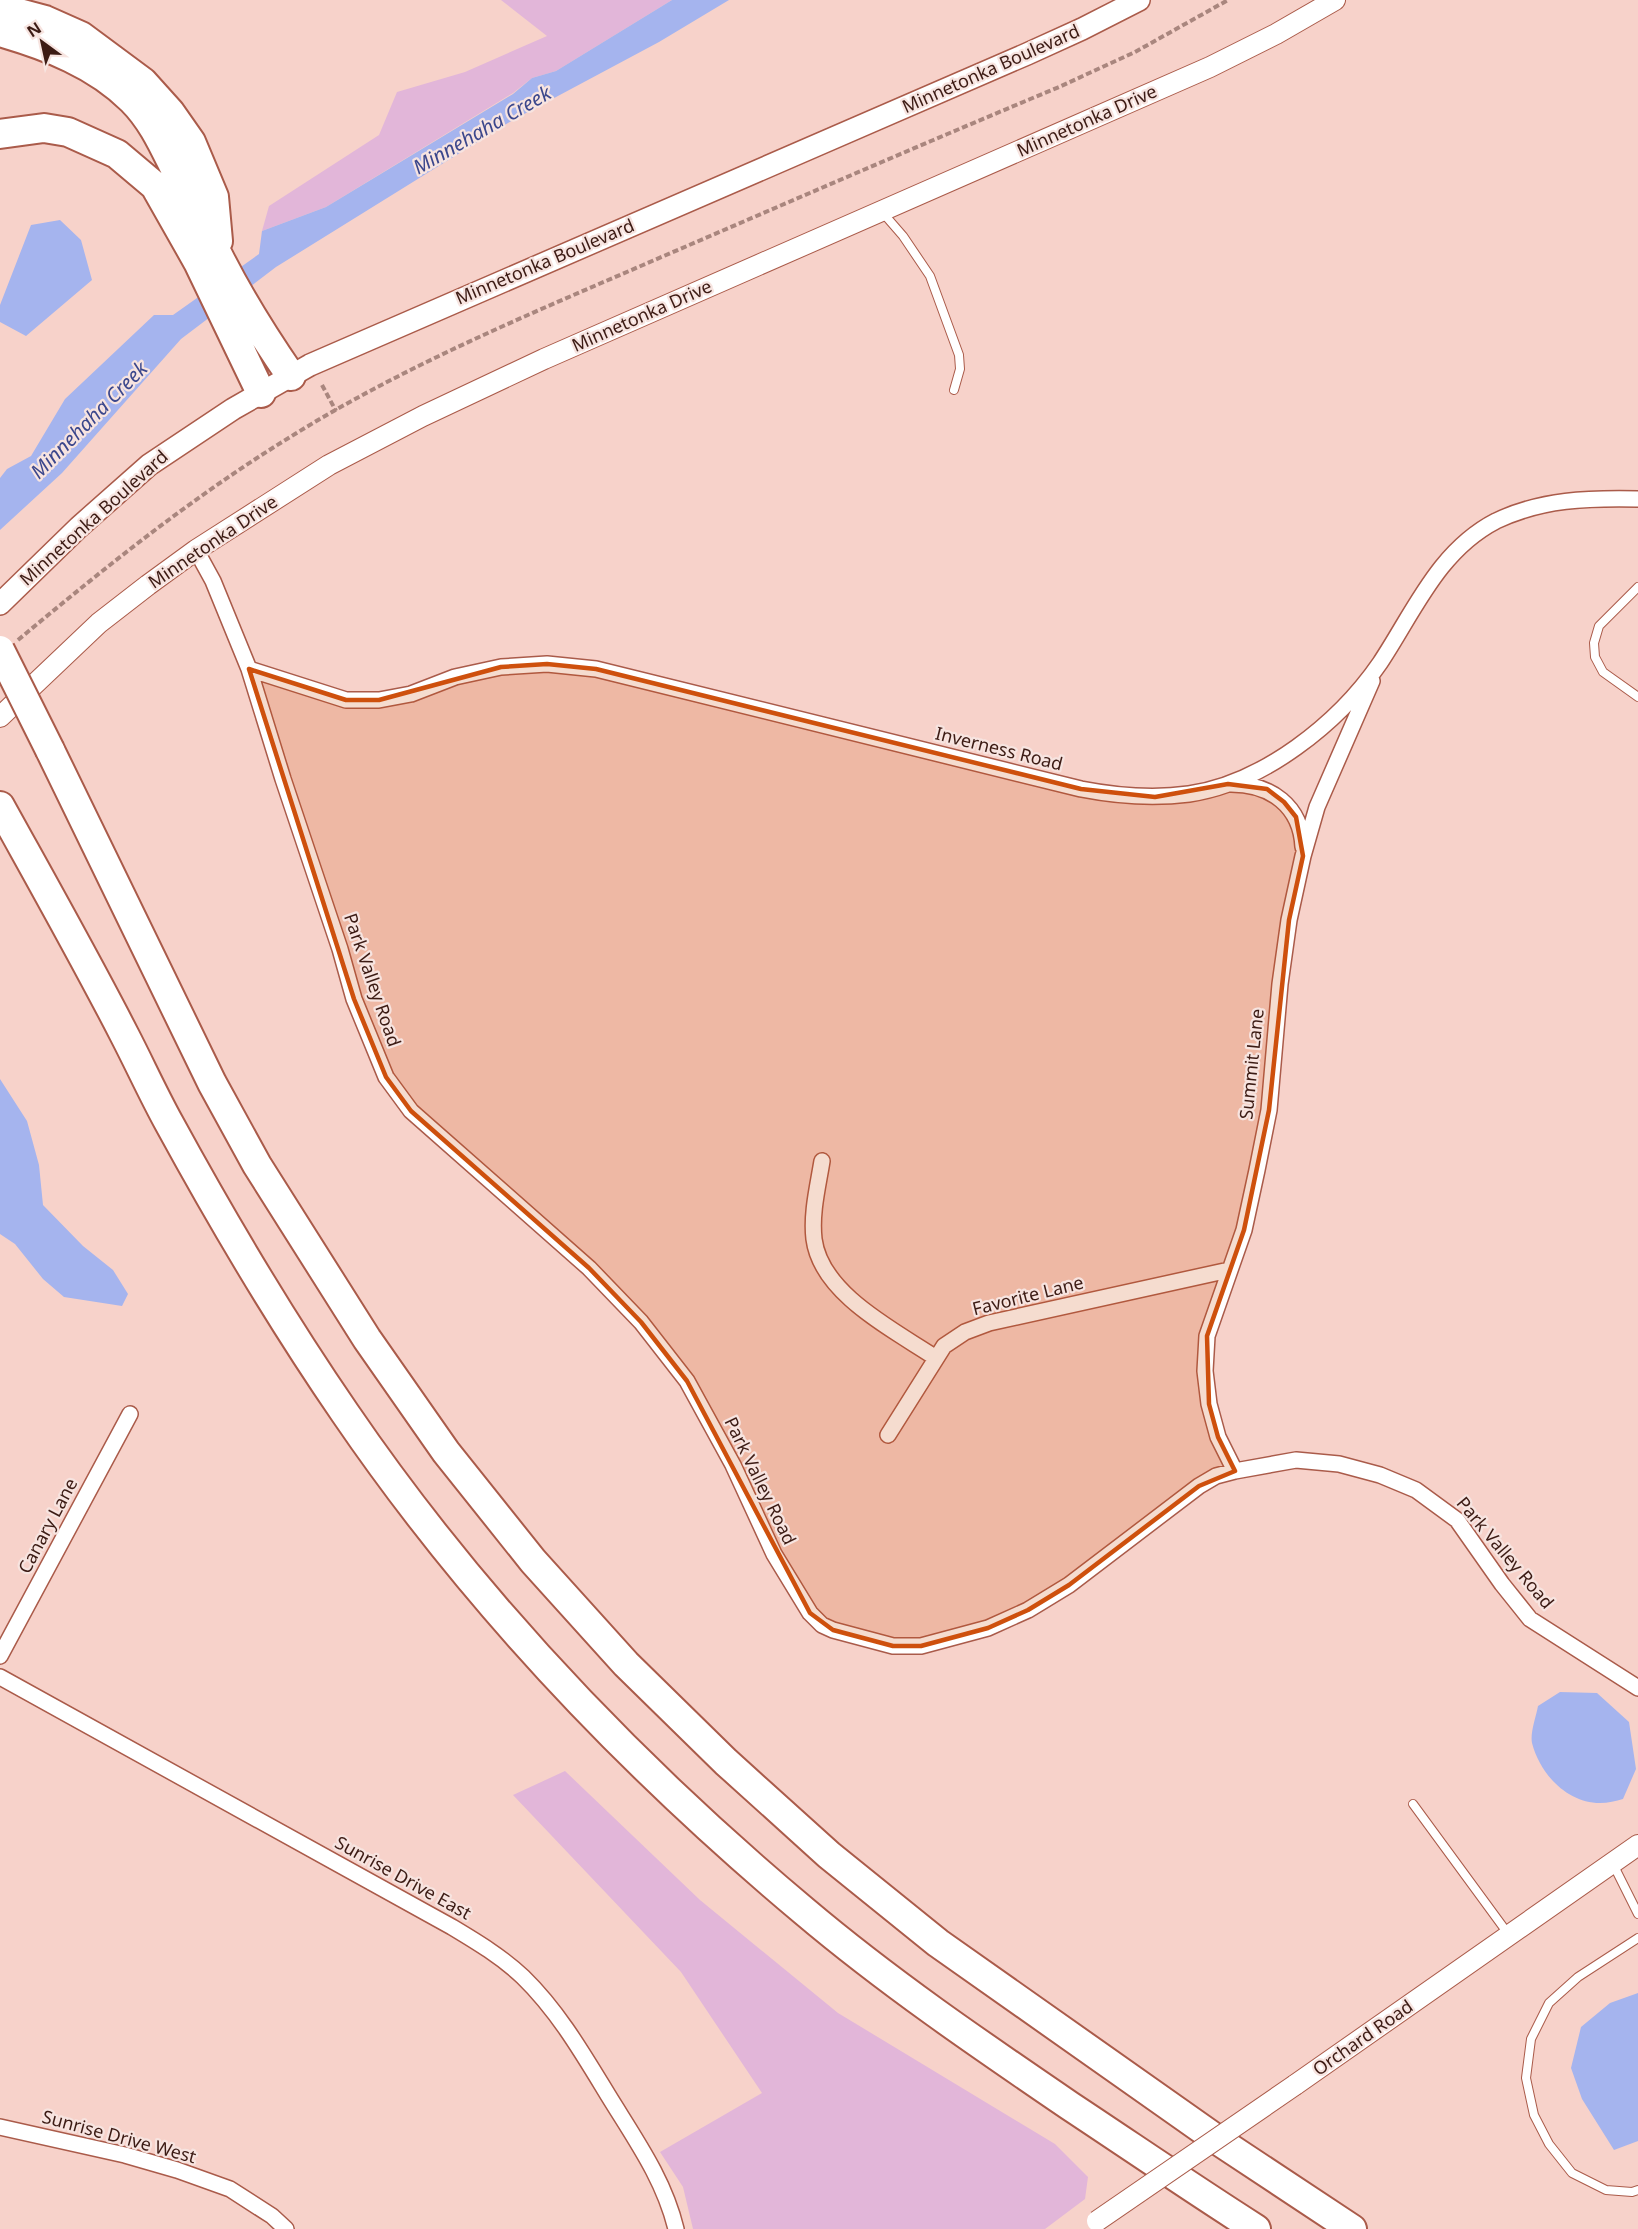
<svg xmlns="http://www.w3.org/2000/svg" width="1638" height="2229" viewBox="0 0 1638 2229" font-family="'Noto Sans',sans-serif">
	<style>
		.green { fill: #e2b6d9 }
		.water { fill: #a5b4ee }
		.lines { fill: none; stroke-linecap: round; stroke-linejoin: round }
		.service-casing { stroke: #aa5b4a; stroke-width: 10 }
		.minor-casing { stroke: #aa5b4a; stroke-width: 18 }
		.tertiary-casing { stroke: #aa5b4a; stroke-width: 22 }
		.secondary-casing { stroke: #aa5b4a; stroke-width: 24 }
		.motorway-casing { stroke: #aa5b4a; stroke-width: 32 }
		.path { stroke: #a9867e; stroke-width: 4; stroke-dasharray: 6 3; stroke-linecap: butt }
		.service { stroke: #fff; stroke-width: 8 }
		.minor { stroke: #fff; stroke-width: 15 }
		.tertiary { stroke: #fff; stroke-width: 20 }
		.secondary { stroke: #fff; stroke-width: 21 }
		.motorway { stroke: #fff; stroke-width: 28 }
		.tertiary-bridge-casing { stroke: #aa5b4a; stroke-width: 22; stroke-linecap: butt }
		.motorway-bridge-casing { stroke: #aa5b4a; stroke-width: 32; stroke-linecap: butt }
		.tertiary-bridge { stroke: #fff; stroke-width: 20 }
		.motorway-bridge { stroke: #fff; stroke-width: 28 }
		.marked { fill: #ce500d; fill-opacity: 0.2; stroke: #ce500d; stroke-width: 4.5; stroke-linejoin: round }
		.labels { text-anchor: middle; stroke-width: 4.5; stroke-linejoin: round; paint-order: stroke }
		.street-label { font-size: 18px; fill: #3c1b14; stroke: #f7e4e0 }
		.water-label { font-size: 20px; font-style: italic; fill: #3b478c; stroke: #f7e4e0 }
	</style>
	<rect width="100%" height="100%" fill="#f7d2ca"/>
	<path class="green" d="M501,0H672L556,71L532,78L513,93L326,207L262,231L269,206L379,135L397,92L465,72L547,36Z
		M565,1771L700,1900L838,2013L1055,2144L1088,2177L1085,2199L1045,2229H693L683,2187L660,2152L762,2093L681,1972L513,1795Z"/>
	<path class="water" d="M672,0H729L659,42L513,120L276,267L181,339L62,473L0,530V478L7,469L31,456L65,399L154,315H173L259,254L262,231L326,207L513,94L532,78L556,71Z
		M60,220L81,240L92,280L26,336L0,322V305L31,225Z
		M0,1079L27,1121L39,1165L43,1205L83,1246L113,1270L128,1294L122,1306L64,1297L43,1279L15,1244L0,1234Z
		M1560,1692L1597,1693L1629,1722L1636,1769L1623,1799C1616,1801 1608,1803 1600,1803C1567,1803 1540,1774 1532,1743C1530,1733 1536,1717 1538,1706Z
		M1638,1993V2141L1614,2150L1582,2099L1571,2068L1581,2027L1610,2003Z"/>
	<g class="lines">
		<defs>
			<path id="service" d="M883,213L903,236L930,276L959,355L960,369L954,390
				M1638,587L1599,626L1594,643L1595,657L1603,672L1638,697
				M1413,1804L1509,1935
				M1613,1864L1638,1914
				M1638,1938L1578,1977L1549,2003L1531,2039L1526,2078L1534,2115L1549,2144L1572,2173L1606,2190L1632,2192L1638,2190"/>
			<path id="minor" d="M196,550L213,581L249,669L283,779L340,949L354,999L386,1077L411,1111L589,1268L641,1322L687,1381L733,1465L774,1554L810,1613L822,1625L833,1630L893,1646H921L988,1628L1028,1610L1069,1585L1199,1486L1216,1476L1235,1471L1296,1460L1339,1464L1380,1475L1416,1490L1457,1520L1502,1584L1530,1619L1638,1688
				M249,669L346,700H379L411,694L455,677L501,667L547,664L596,669L1081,789C1117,796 1152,799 1189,794C1263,783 1338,724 1380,663C1414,612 1438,551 1496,521C1542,499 1588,498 1638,499
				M1231,784C1271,784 1301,806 1303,847
				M822,1161C818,1186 811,1213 814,1239C821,1294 894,1330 936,1358
				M888,1435L944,1346L965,1332L989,1323L1229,1270
				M1235,1471L1218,1437L1209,1404L1205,1371L1207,1336L1244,1230L1257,1170L1269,1110L1280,984L1289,920L1303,856L1317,807L1372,681
				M0,1656L130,1414
				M0,1677L452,1927C477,1942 502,1957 523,1977C558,2011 583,2054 608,2095C635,2139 664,2179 676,2229
				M0,2127L125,2155L177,2170L230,2189L272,2216L286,2229"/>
			<path id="tertiary" d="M0,717L99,623L148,585L196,550L329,465L423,416L544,359L1210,67L1276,34L1335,0
				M1295,2085L1638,1845"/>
			<path id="secondary" d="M0,604L79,527L149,465L233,409L310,365L1027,54L1082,29L1139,0"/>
			<path id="motorway" d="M0,8L45,20L81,36L143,82L170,112L191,142L214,197L218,241
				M0,32C48,46 96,64 132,100C153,121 164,147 177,173C191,200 204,228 218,255C239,297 264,337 291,376
				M0,134L44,128L68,132L117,154L155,186L198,262L261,393
				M50,750L212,1083L257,1165L367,1339L446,1452L533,1561L626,1664L726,1762L829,1855L938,1943L1219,2141L1352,2229
				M0,806C42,882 85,958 125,1036C140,1065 153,1094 169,1123C223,1222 281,1320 345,1413C472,1599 631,1766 804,1911C888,1982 979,2044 1070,2106C1132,2147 1193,2189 1256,2229"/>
		</defs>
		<use href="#service" class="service-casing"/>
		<use href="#minor" class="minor-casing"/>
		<use href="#tertiary" class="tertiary-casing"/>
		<use href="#secondary" class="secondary-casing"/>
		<use href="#motorway" class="motorway-casing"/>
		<path class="path" d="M322,385L336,411
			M18,640C108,565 195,495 295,434C405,366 525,316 643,265C782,205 920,145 1059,87L1135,52L1228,0"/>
		<use href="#service" class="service"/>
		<use href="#minor" class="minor"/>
		<use href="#tertiary" class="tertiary"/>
		<use href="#secondary" class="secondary"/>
		<use href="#motorway" class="motorway"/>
		<defs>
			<path id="tertiary-bridge" d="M1097,2221L1295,2085"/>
			<path id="motorway-bridge" d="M0,650L50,750"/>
		</defs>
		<use href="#tertiary-bridge" class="tertiary-bridge-casing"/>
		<use href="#motorway-bridge" class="motorway-bridge-casing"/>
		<use href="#tertiary-bridge" class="tertiary-bridge"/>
		<use href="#motorway-bridge" class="motorway-bridge"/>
	</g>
	<path class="marked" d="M547,664L596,669L1081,789L1155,797L1228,784L1267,789L1284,802L1296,817L1303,856L1289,920L1269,1110L1244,1230L1207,1336L1209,1404L1218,1437L1235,1471L1199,1486L1069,1585L1028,1610L988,1628L921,1646H893L833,1630L810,1613L687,1381L641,1322L589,1268L411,1111L386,1077L354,999L249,669L346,700H379L501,667Z"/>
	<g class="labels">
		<g class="street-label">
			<text transform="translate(991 69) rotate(-24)" y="6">Minnetonka Boulevard</text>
			<text transform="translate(1087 121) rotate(-24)" y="6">Minnetonka Drive</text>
			<text transform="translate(545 262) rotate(-23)" y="6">Minnetonka Boulevard</text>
			<text transform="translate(642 316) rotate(-24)" y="6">Minnetonka Drive</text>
			<text transform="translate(94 518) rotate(-42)" y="6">Minnetonka Boulevard</text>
			<text transform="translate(213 542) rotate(-34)" y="6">Minnetonka Drive</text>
			<text transform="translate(999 749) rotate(14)" y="6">Inverness Road</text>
			<text transform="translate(372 980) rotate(71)" y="6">Park Valley Road</text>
			<text transform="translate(1252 1064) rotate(-84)" y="6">Summit Lane</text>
			<text transform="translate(1028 1296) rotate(-14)" y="6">Favorite Lane</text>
			<text transform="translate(760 1481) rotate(64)" y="6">Park Valley Road</text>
			<text transform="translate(48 1526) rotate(-62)" y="6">Canary Lane</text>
			<text transform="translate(1505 1553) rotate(50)" y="6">Park Valley Road</text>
			<text transform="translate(403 1878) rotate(29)" y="6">Sunrise Drive East</text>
			<text transform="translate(1363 2038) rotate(-35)" y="6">Orchard Road</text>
			<text transform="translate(119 2137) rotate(15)" y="6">Sunrise Drive West</text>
		</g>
		<g class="water-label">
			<text transform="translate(482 130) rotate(-30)" y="7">Minnehaha Creek</text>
			<text transform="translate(89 420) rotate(-45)" y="7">Minnehaha Creek</text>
		</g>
	</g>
	<g transform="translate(42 42) rotate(327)" stroke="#f7e4e0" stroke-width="4.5" paint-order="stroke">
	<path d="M0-4.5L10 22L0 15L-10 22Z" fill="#3c1b14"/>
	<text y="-9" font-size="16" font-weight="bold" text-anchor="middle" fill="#3c1b14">N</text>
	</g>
</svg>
